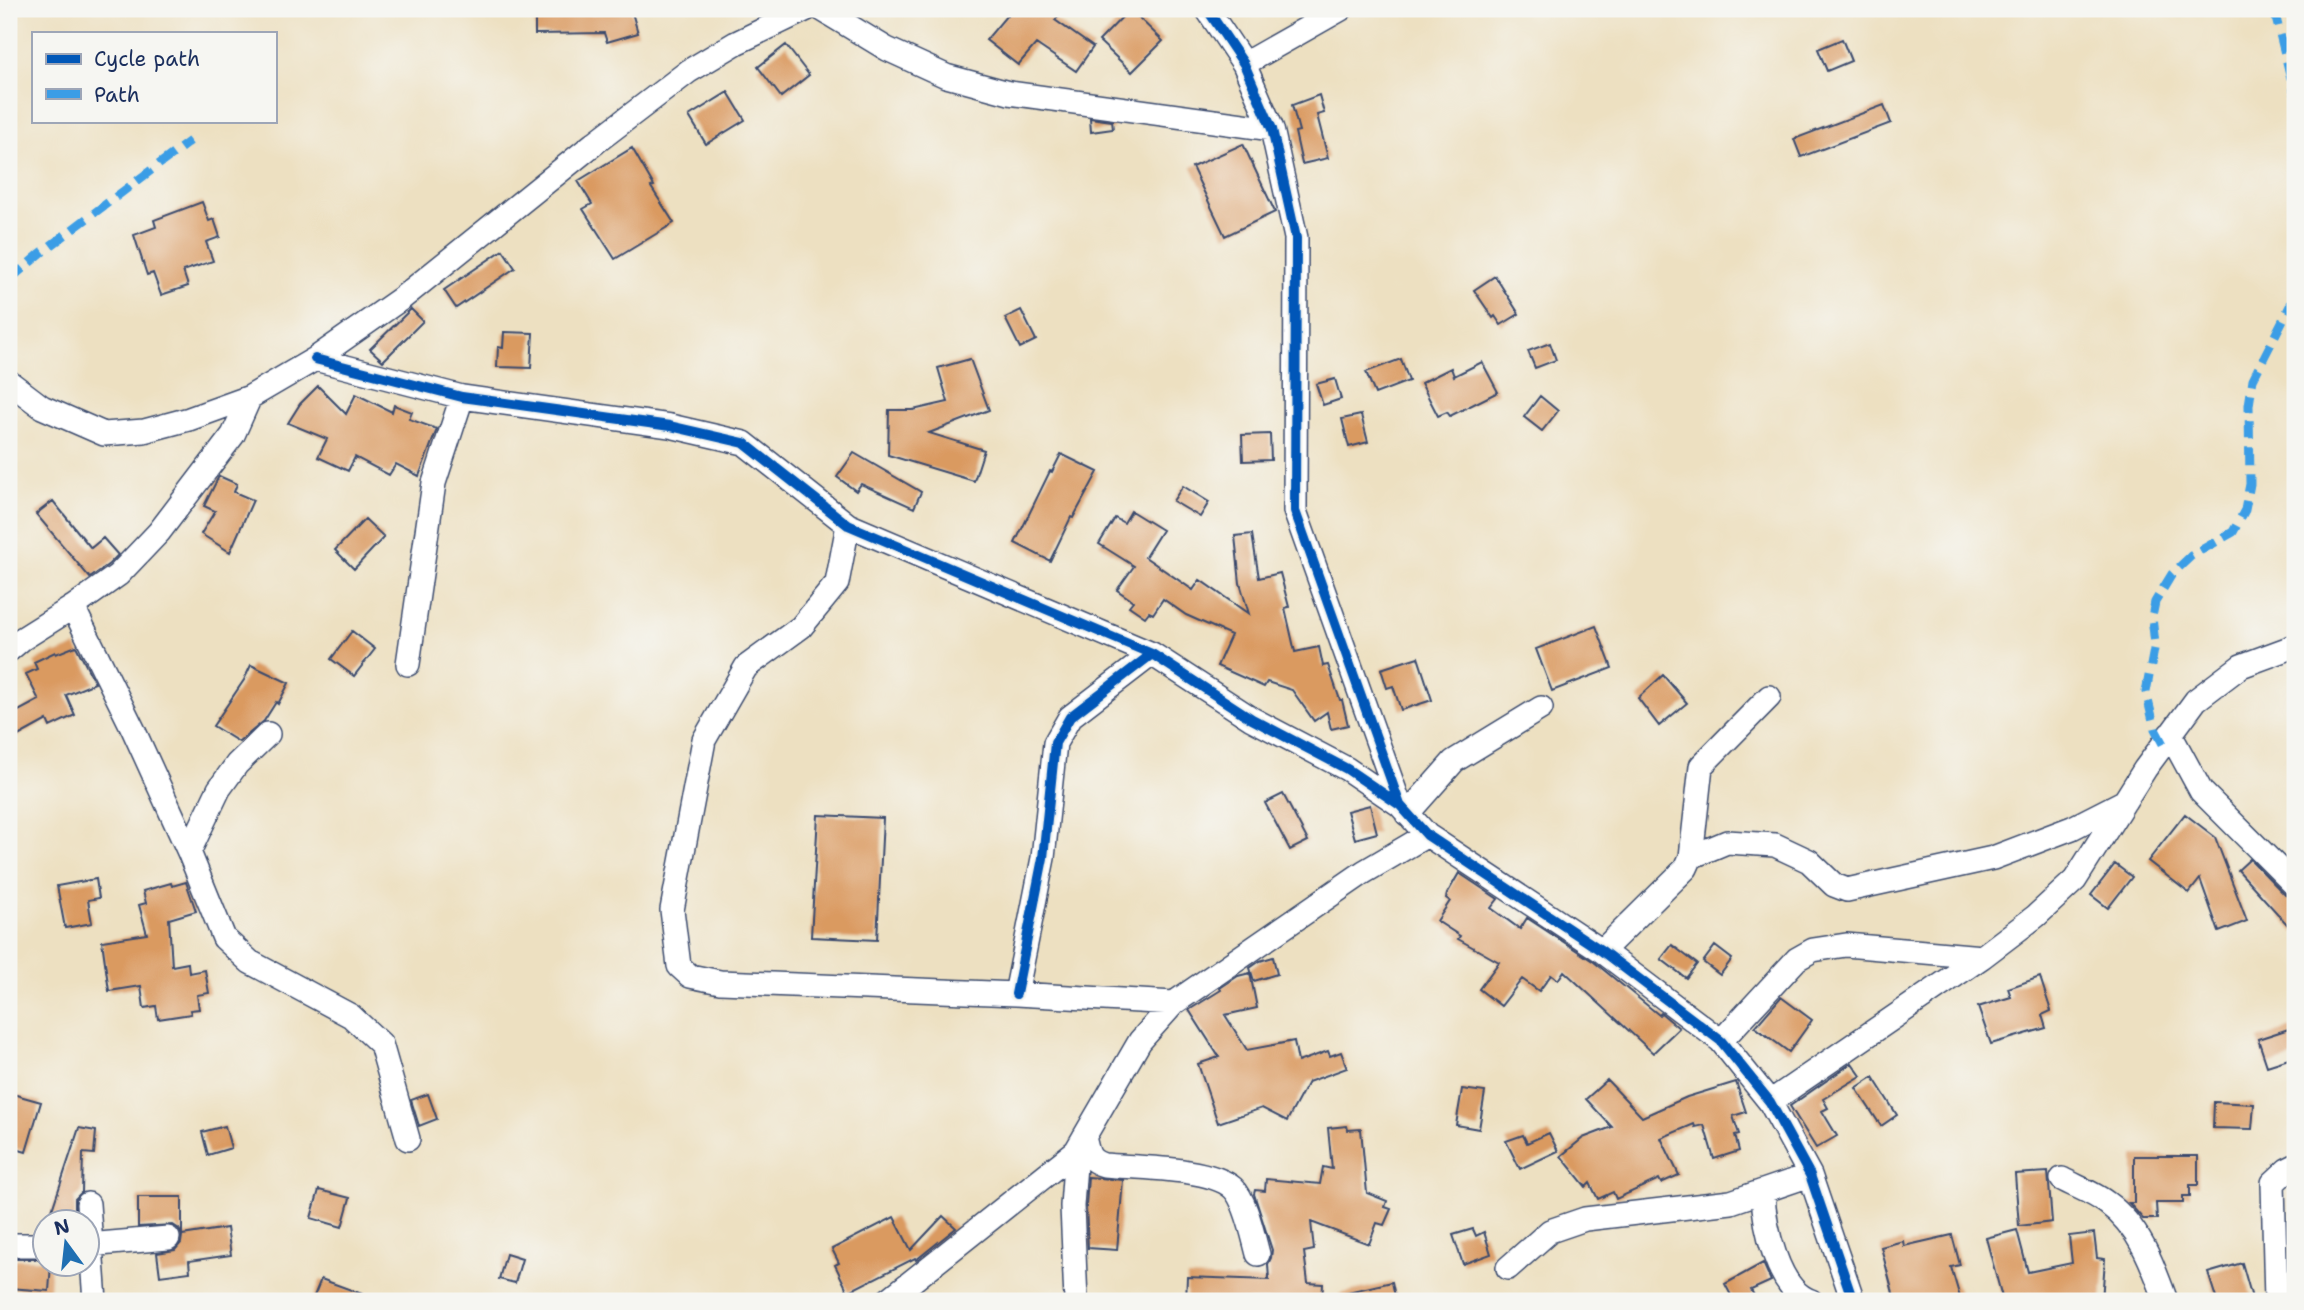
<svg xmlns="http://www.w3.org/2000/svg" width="2304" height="1310" viewBox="0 0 2304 1310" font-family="'Shantell Sans',sans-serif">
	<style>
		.building { fill: #da9a61 }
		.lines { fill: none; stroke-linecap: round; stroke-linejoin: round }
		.minor-casing { stroke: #3a4a6d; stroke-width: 26 }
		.minor { stroke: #fff; stroke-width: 23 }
		.quiet { stroke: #3b9de6; stroke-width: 9; stroke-dasharray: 18 9; stroke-linecap: butt }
		.cycleway-casing { stroke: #f6f6f2; stroke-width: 15 }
		.cycleway { stroke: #0057b8; stroke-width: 10 }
	</style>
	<rect width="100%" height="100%" fill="#f6f6f2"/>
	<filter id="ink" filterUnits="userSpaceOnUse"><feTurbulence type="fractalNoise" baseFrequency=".0143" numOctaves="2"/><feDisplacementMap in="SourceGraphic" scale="14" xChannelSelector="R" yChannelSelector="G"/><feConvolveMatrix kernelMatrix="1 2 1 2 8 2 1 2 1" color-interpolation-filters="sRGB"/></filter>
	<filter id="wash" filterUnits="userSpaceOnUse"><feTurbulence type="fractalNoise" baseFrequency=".00686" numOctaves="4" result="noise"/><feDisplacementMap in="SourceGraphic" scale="28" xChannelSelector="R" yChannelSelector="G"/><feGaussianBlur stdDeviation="1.57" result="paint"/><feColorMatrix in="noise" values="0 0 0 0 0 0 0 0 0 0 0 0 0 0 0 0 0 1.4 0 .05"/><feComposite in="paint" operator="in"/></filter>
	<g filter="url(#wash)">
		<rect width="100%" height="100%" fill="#ede0c1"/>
		<g id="blocks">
			<path class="building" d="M535,9H591V15L613,9H631L638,33L607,42L604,33L535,34Z
				M1012,9H1064L1055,20L1093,47L1076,71L1036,44L1018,65L986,40Z
				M1130,9L1163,41L1132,72L1099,41Z
				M1842,39L1851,61L1827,71L1818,49Z
				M786,45L809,75L781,97L758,67Z
				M728,92L745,120L706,144L689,116Z
				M1319,95L1324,113L1317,115L1328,158L1302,164L1295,132L1299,131L1292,105Z
				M1884,105L1891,123L1801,157L1794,139Z
				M1090,118L1112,121L1113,129L1091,132Z
				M1243,144L1275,212L1225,236L1192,167Z
				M632,148L654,186L651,187L674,223L615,259L583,209L592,204L578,181Z
				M202,202L209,221L214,219L220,237L206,242L213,261L183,271L188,286L161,295L153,273L147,275L134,235L156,227L154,220Z
				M503,250L515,268L456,308L444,290Z
				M1495,276L1519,314L1501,325L1495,316L1493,318L1474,290Z
				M411,309L423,321L383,361L370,349Z
				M1021,310L1036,340L1020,348L1005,318Z
				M504,332L533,333L531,368L497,367L498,347L503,348Z
				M1550,343L1556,360L1535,368L1528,351Z
				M970,359L989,410L929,433L984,450L974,481L888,455L889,410H913L948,402L938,368Z
				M1401,359L1409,381L1375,394L1366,372Z
				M1482,362L1498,392L1450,416L1447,412L1438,416L1421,383L1451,368L1454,376Z
				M1335,379L1341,399L1323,405L1316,384Z
				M318,386L346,414L356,394L392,412L394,405L412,412L409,419L437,429L419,476L396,464L389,475L355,457L348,471L318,457L327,439L288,423L300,404Z
				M1540,396L1558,411L1542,431L1524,417Z
				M1361,415L1368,442L1349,447L1342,419Z
				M1270,434L1271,460L1243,461L1242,435Z
				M854,453L921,492L914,508L861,484L856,491L837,477Z
				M1061,454L1098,472L1073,518L1071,517L1050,561L1015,543L1050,471L1052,472Z
				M219,476L237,484L234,492L253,500L230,552L201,534L215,511L204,506Z
				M1183,486L1209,502L1200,517L1173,501Z
				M53,501L91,548L103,538L118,555L109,564L90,578L36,514Z
				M1131,511L1162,530L1145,557L1193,590L1200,580L1249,614L1240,583L1235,536L1252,534L1259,578L1280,573L1289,607L1285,608L1295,652L1319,647L1323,666L1328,665L1340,700H1342L1348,725L1331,729L1327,712L1314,721L1292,690L1267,682L1264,687L1217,666L1231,635L1186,615L1163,599L1153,614L1149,612L1145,617L1129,606L1133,601L1117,590L1134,566L1099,544L1115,518L1124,523Z
				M365,519L384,537L354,569L335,550Z
				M1596,626L1612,668L1552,691L1536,649Z
				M352,631L375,649L354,676L331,659Z
				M76,646L95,683L66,695L75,715L50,727L47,720L9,741V716L39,700L26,674L37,669L34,662L55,652L56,654Z
				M1418,657L1432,700L1401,710L1393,686L1387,688L1381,669Z
				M251,665L289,683L278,704L276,702L264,721L239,742L213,726L244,680Z
				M1663,675L1687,703L1659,726L1638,698Z
				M1283,794L1308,841L1290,850L1265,803Z
				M1370,805L1377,833L1355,839L1347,811Z
				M2185,814L2215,837L2247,921L2219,932L2200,879L2189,893L2148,861Z
				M818,815L883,818L877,940L811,937Z
				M2250,859L2285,895L2295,899V933L2238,870Z
				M2115,864L2132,877L2108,908L2091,895Z
				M1459,873L1498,899L1491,908L1520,929L1527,918L1594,962L1659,1015L1661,1013L1679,1028L1653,1053L1564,971L1558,980L1551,975L1539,991L1522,979L1501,1006L1479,989L1499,962L1458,939L1460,936L1437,921L1450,901L1446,898L1447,894Z
				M96,879L99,898L88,900L92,923L65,928L57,886Z
				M186,882L196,911L169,919L172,966L188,963L189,973L205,970L209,993L197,995L199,1009L190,1010L191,1014L158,1019L156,1006L144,1008L141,986L109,991L102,941L147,934L139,905L146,903L143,891L171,883L172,886Z
				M1672,945L1697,964L1686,978L1661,959Z
				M1715,946L1732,959L1720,975L1703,962Z
				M1273,957L1277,974L1254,981L1250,968L1260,961Z
				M1250,973L1257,1008L1225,1015L1247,1050L1294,1041L1298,1062L1328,1051L1330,1056L1341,1052L1347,1068L1308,1082L1287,1121L1262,1108L1218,1123L1198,1064L1219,1057L1189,1010L1221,990L1220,988L1238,976Z
				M2040,977L2051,1011L2042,1015L2046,1028L1991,1044L1978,1007L2011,997L2008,988Z
				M1781,997L1812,1020L1789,1052L1755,1027Z
				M2295,1027V1057L2267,1066L2258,1039Z
				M1852,1063L1861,1076L1823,1099L1828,1108L1822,1111L1837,1136L1816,1148L1790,1106Z
				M1873,1077L1897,1115L1881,1126L1856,1088Z
				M1607,1080L1642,1117L1687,1097L1736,1082L1746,1112L1733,1116L1739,1134L1735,1135L1739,1151L1714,1159L1704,1125L1695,1127L1694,1124L1661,1138L1679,1175L1661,1183L1659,1179L1616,1199L1613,1192L1598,1199L1590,1183L1586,1187L1561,1156L1583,1138L1612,1127L1586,1099Z
				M1462,1089L1485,1092L1479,1129L1456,1125Z
				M9,1093L41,1102L26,1152L9,1147Z
				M428,1094L437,1119L419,1126L411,1100Z
				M2214,1102L2254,1104L2252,1129L2213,1128Z
				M225,1126L231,1148L208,1155L202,1132Z
				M1347,1126L1348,1130L1361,1129L1367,1193L1387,1201L1385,1207L1391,1209L1384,1225L1377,1223L1369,1244L1311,1222L1314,1250L1304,1252L1308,1283L1323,1284L1322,1301H1186L1187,1277L1269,1280L1268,1264L1271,1258L1272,1250L1254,1194L1255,1190L1265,1191L1266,1179L1320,1184L1323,1167L1332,1169L1328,1128Z
				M79,1128L96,1131L94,1154L83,1153L82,1192L75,1199V1222H48Z
				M1549,1133L1558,1151L1520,1169L1506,1141L1523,1135L1527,1143Z
				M2134,1156H2198V1185H2190V1196H2183V1203H2156L2157,1219H2143L2129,1203H2134Z
				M2048,1172L2052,1222L2019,1226L2015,1174Z
				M1088,1177L1123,1180L1117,1250L1088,1248L1086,1206Z
				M319,1190L350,1198L342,1227L311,1218Z
				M138,1197H182V1235L227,1228L231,1255L189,1261L190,1272L160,1276L157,1253L175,1250L181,1243L182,1236L179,1229L173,1225L138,1227Z
				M943,1216L956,1228L916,1260L915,1258L848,1292L835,1265L839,1263L832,1249L894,1217L911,1250Z
				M1473,1229L1476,1236L1484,1232L1491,1254L1463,1264L1453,1235Z
				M2017,1230L2028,1272L2072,1263L2069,1236L2094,1233L2097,1258L2105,1259L2102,1301H2041L2040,1296L2020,1301H2003L1986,1238Z
				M1952,1235L1960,1265L1951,1267L1961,1301H1895L1881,1247L1903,1241L1904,1246Z
				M506,1254L522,1259L515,1283L499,1279Z
				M9,1259H46V1264H51L49,1291L9,1288Z
				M1763,1263L1771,1281L1751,1290L1757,1301H1734L1725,1284Z
				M2242,1263L2252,1298L2243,1301H2217L2208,1273Z
				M321,1279L376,1299L375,1301H312Z
				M1392,1282L1396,1301H1340L1339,1294Z"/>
		</g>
	</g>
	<g filter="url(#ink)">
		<use href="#blocks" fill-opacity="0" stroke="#3a4a6d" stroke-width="2"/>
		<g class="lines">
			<defs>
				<path id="minor" d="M821,9L887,49L946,76L1009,93L1272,129
					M1207,9L1244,64L1272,129L1296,238L1295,511L1400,805L1427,835L1602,951L1721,1041L1770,1102L1810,1175L1853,1301
					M1244,64L1341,9
					M315,359L462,397L670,426L744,443L848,525L1152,654L1252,719L1347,769L1400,805
					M9,382L42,407L104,434L144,431L189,419L250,397L315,359L402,298L596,142L689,71L736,43L807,9
					M848,525L837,583L801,627L746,667L704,740L672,910L679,966L690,976L720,982L1016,994L1174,1003
					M73,607L133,729L189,852L224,938L250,962L351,1016L381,1044L408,1139
					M9,650L22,639L73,607L118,575L159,532L233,435L250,397
					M408,664L434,483L462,397
					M2170,734L2201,791L2295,885
					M1407,814L1454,761L1541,708
					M189,852L219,789L237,764L268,734
					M1691,857L1727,842L1775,845L1809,861L1834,885L1847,890L1993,858L2072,828L2125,801
					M1602,951L1686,868L1691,857L1701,766L1769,697
					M1016,994L1043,858L1055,743L1070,717L1152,654
					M1721,1041L1797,959L1813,950L1846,945L1982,957
					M1770,1102L1982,957L2036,916L2075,880L2145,769L2196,700L2241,666L2295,646
					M1084,1137C1088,1152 1087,1160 1104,1165C1135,1168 1210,1167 1233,1188C1246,1200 1253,1236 1258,1254
					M2062,1179C2077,1187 2094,1193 2107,1203C2139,1226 2153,1265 2166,1301
					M1763,1193C1764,1224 1777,1290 1811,1301
					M88,1204L95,1301
					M9,1245H46
					M88,1245L168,1238
					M1508,1268L1550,1231L1585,1219L1731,1202L1810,1175
					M887,1301L1076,1151L1140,1041L1174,1003L1364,872L1427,835
					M1076,1301L1072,1206L1076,1151
					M2276,1301L2273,1183L2287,1170L2295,1166"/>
			</defs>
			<use href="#minor" class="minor-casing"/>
			<use href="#minor" class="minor"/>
			<path class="quiet" d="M2277,9L2275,14L2295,94
				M9,280L41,253L190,141
				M2163,744L2155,729L2146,692L2155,644L2152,617L2155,602L2172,574L2191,556L2233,532L2245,510L2250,484L2249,405L2253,379L2295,296"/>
			<defs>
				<path id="cycleway" d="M1207,9L1244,64L1272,129L1296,238L1295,511L1400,805L1427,835L1602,951L1721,1041L1770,1102L1810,1175L1853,1301
					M315,359L462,397L670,426L744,443L848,525L1152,654L1252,719L1347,769L1400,805
					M1016,994L1043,858L1055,743L1070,717L1152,654"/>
			</defs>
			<use href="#cycleway" class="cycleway-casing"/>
			<use href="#cycleway" class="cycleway"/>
		</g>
	</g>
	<rect width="2304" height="1310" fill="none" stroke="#f6f6f2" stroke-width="35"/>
	<rect x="32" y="32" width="245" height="91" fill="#f6f6f2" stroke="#9ea6b7" stroke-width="2"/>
	<rect x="46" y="54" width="35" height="10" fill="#0057b8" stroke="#9ea6b7" stroke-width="2"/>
	<text x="94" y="66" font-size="21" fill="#1b2f5e">Cycle path</text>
	<rect x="46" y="89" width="35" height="10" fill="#3b9de6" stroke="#9ea6b7" stroke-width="2"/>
	<text x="94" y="102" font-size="21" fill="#1b2f5e">Path</text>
	<g transform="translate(66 1243) rotate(345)"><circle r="33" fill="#f6f6f2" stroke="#9ea6b7" stroke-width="2"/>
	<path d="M0-5L12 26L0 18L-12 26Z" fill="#1f6fb2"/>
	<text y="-10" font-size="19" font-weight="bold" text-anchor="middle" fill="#1b2f5e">N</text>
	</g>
</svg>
